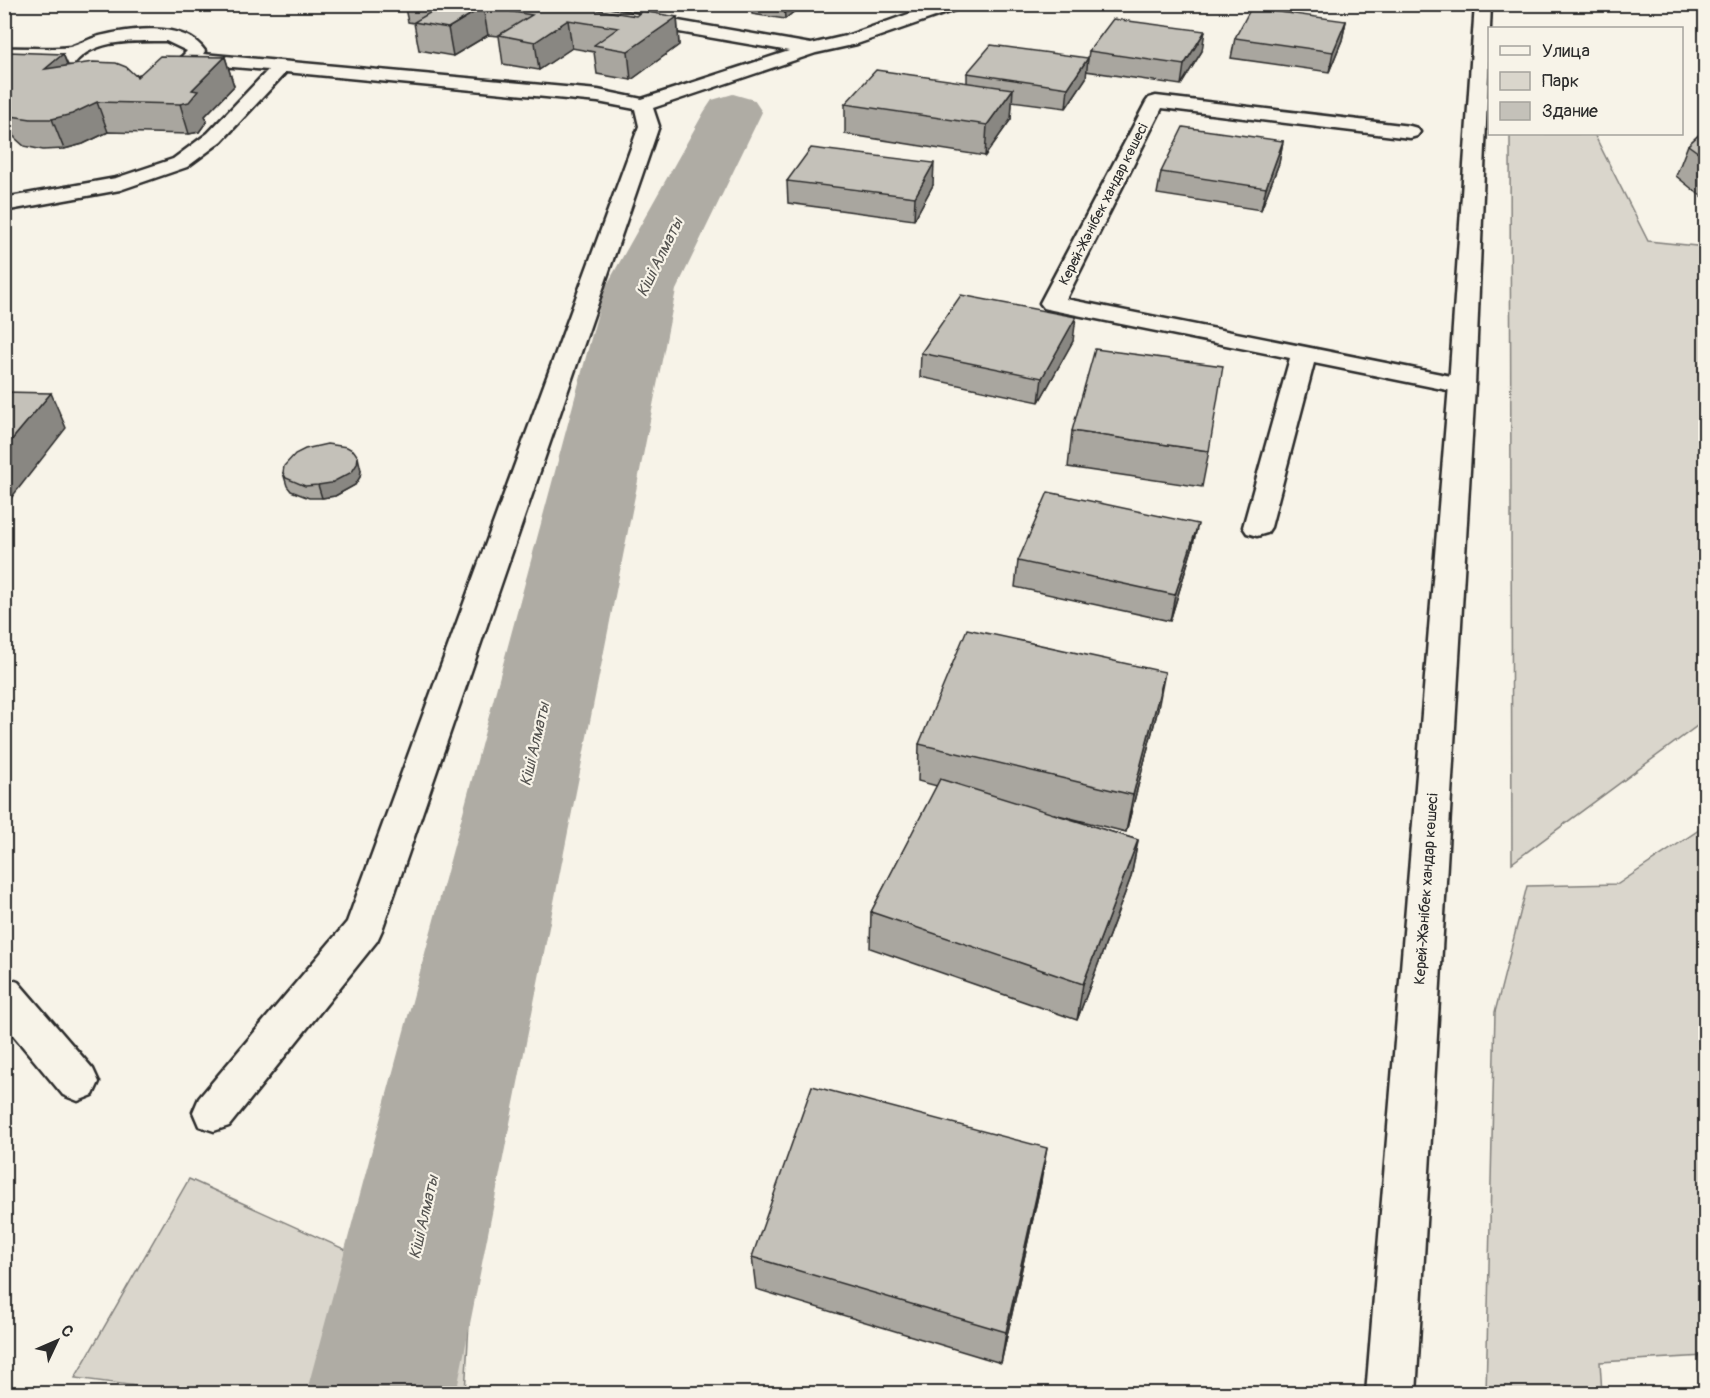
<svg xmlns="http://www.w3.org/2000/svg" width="1710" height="1398" viewBox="0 0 1710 1398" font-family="Pangolin,sans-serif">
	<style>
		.green { fill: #dad6cc; stroke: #82807c; stroke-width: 1.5 }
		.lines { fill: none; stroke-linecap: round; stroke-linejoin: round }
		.river { fill: #afaca4; fill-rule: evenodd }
		.lane-casing { stroke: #2b2b2b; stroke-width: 5 }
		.secondary-casing { stroke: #2b2b2b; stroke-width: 5 }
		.lane { fill: #f7f3e8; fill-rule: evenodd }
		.secondary { fill: #f7f3e8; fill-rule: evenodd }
		.wall { fill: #a9a69f; stroke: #2b2b2b; stroke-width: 1.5 }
		.shaded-wall { fill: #898782; stroke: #2b2b2b; stroke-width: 1.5 }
		.building { fill: #c4c1b9; stroke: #2b2b2b; stroke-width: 1.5 }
		.labels { text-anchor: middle; stroke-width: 4.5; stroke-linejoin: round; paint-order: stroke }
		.far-street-label { font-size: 14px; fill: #2b2b2b; stroke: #f7f3e8 }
		.street-label { font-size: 15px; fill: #2b2b2b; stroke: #f7f3e8 }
		.water-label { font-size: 16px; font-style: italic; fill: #53524f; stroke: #f7f3e8 }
	</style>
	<rect width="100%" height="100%" fill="#f7f3e8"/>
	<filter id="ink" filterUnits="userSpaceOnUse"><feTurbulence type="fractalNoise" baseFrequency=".0167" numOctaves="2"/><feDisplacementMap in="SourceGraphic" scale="12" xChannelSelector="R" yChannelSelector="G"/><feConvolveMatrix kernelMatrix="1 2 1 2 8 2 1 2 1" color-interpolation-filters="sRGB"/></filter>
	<g filter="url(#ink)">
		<path class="green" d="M1510,134H1594L1648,241L1706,247L1705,720L1512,863Z
			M1705,826V1356L1600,1362L1602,1393H1486L1495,1012L1527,886L1618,884Z
			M189,1179L470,1306L465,1393L197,1394L75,1378Z"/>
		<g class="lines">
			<path class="river" d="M733,94L754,100L762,112L676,290L456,1394H306L604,290L704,112L712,100Z"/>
			<defs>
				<path id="lane" d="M539,4H580L811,44L846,36L937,4H963L961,8L857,44L816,53L653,108L659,126L382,930L377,941L229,1126L214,1131L199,1126L193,1112L199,1098L347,922L639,126L635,109L598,102L286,72L222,141L187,167L120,190L4,211V198L116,178L173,159L208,133L268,70L196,64C168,90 77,103 53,68L60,58H4V48C26,47 49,50 70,47C78,45 87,40 96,37C127,29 184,20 205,51L203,54L598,90L642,99L789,51L547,9ZM166,41L187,51C165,78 99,89 72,67C90,38 136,41 166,41Z
					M1156,96L1410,126L1417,128L1420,132L1417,136L1410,138L1162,108L1066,299L1471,380L1475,385L1471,390L1462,393L1314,363L1271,527L1267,533L1257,536L1247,533L1243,527L1290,358L1052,310L1044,308L1040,303L1146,102L1149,98Z
					M4,977L18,982L93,1069L99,1082L93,1095L78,1101L63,1095L4,1024Z"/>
				<path id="secondary" d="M1475,4H1491L1475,385L1416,1394H1366L1449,385Z"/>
			</defs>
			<use href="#lane" class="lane-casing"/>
			<use href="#secondary" class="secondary-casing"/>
			<use href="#lane" class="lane"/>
			<use href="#secondary" class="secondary"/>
		</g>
		<path class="wall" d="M404,4H593V9L636,16L677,17L679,45L631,80L597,74L594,52L572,48L539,70L503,64L499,36L488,35L453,56L419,50L414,23L408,22Z
			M751,4H803L785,19L752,14Z
			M1346,21L1342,40L1329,72L1231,58L1235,38Z
			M1089,51H1202L1181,85L1086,71Z
			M4,54H63L68,65L137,77L225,57L234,86L205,116L207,121L199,132L189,134L108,132L83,144L64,149L43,150L24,146L15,138L12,129H4Z
			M967,73L1086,78L1066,108L1012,101L1011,119L985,156L845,134V104L967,83Z
			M1706,128V200L1676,176L1688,145Z
			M1283,141L1279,163L1261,210L1157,194L1161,172Z
			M787,181L933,185L914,220L788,203Z
			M1073,341L1039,402L920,377L921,353Z
			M1072,431L1209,451L1202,487L1068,467Z
			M361,470L360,477L355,485L335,496L322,498H309L291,491L287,486L283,473Z
			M1192,549L1170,621L1015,587L1018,561Z
			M1158,709L1126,832L1054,814L1138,840L1131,877L1077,1020L870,948L871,912L937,786L918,781L919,744Z
			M1041,1182L1001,1363L756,1289L752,1257Z"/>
		<path class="shaded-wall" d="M591,4H593L595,25L586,8Z
			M784,4H803L785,19Z
			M483,7L488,35L453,56L448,28Z
			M677,17L679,45L631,80L628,51Z
			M568,20L572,48L539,70L535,42Z
			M1346,21L1342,40L1329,72L1333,52Z
			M1205,31L1202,51L1181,85L1184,65Z
			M63,54L74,83L45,69Z
			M225,57L234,86L205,116L207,121L199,132L189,134L180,104L192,90Z
			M1088,58L1086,78L1066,108L1068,88Z
			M1013,89L1011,119L985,156L987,125Z
			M97,102L108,132L83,144L64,149L52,119Z
			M1283,141L1279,163L1261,210L1266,188Z
			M934,163L933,185L914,220L915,197Z
			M1076,317L1073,341L1039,402L1042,378Z
			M51,393L66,428L4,507V449Z
			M358,457L361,470L360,477L355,485L335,496L322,498L318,485Z
			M1198,524L1192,549L1170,621L1175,595Z
			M1165,672L1158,709L1126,832L1133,795Z
			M1138,840L1131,877L1077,1020L1083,984Z
			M1047,1148L1041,1182L1001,1363L1006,1332Z"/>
		<path class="building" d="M445,4H591L586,8L636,16L642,11L677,17L628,51L594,45L618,28L568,20L535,42L499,35L532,15L483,7L448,28L414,22Z
			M1251,8L1346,21L1333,52L1235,38Z
			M1113,19L1205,31L1184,65L1089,51Z
			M991,45L1088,58L1068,88L967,73Z
			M8,52L63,54L45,69L93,62L116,63L126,67L137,77L160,56L225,57L192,90L198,91L189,102L180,104L97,102L72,114L52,119H31L11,116L4,109V105L7,100H4V54Z
			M876,70L1013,89L987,125L845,104Z
			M1183,127L1283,141L1266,188L1161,172Z
			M1706,128V158L1688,145Z
			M811,148L934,163L915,197L787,181Z
			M961,295L1076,317L1042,378L921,353Z
			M1095,349L1223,366L1209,451L1072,431Z
			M4,392L51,393L4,449Z
			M327,444L347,447L354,451L358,457L357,464L352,472L331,483L318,485L305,486L286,478L283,473L284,466L295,454L305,449Z
			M1048,492L1198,524L1175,595L1018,561Z
			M967,629L1165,672L1133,795L919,744Z
			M940,779L1138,840L1083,984L871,912Z
			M812,1086L1047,1148L1006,1332L752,1257Z"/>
	</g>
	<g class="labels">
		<g class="far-street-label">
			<text transform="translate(1103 204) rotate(-63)" y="5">Керей-Жәнібек хандар көшесі</text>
		</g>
		<g class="street-label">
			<text transform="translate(1426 889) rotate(-86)" y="5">Керей-Жәнібек хандар көшесі</text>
		</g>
		<g class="water-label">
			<text transform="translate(659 257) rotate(-64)" y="6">Кіші Алматы</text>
			<text transform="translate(534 744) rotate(-77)" y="6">Кіші Алматы</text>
			<text transform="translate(423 1217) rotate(-77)" y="6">Кіші Алматы</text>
		</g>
	</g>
	<rect width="1710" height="1398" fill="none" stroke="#f7f3e8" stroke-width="24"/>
	<rect x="12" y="12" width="1686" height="1374" fill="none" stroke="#2b2b2b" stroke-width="2" filter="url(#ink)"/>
	<rect x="1488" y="27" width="195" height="108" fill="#f7f3e8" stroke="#a5a39c" stroke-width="1.5"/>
	<rect x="1500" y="46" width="30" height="9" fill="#f7f3e8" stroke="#a5a39c" stroke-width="1.5"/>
	<text x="1542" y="57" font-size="18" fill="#2b2b2b">Улица</text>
	<rect x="1500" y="72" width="30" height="18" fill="#dad6cc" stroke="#a5a39c" stroke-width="1.5"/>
	<text x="1542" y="87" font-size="18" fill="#2b2b2b">Парк</text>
	<rect x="1500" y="102" width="30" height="18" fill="#c4c1b9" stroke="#a5a39c" stroke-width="1.5"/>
	<text x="1542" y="117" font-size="18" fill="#2b2b2b">Здание</text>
	<g transform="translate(57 1341) rotate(46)" stroke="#f7f3e8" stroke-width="4.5" paint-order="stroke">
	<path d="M0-4.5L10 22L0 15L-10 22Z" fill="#2b2b2b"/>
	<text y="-9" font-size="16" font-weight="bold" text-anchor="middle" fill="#2b2b2b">С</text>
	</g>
</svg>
